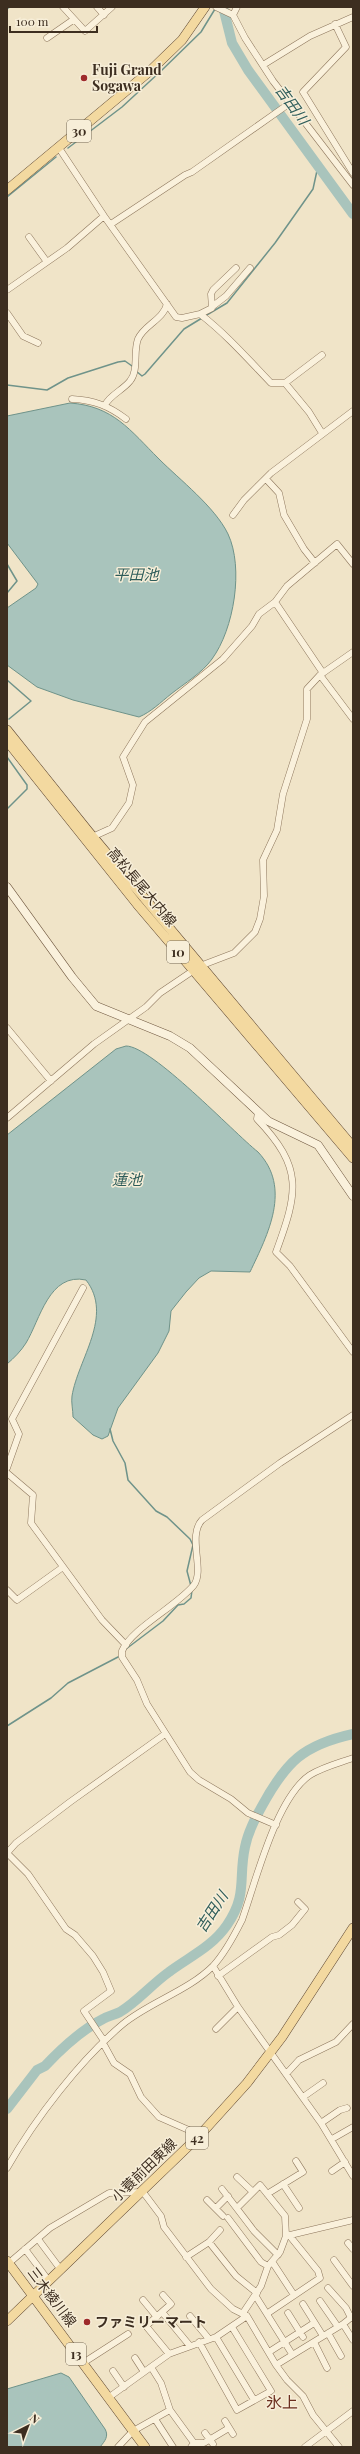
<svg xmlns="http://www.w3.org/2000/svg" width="360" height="2454" viewBox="0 0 360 2454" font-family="'Playfair Display','Noto Sans JP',serif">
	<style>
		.water { fill: #a9c4bc; stroke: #6f938a }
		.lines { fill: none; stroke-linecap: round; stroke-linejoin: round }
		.stream { stroke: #6f938a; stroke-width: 1.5 }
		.river { stroke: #a9c4bc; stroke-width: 10 }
		.street-casing { stroke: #8d765c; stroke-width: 7 }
		.secondary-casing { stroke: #6f573f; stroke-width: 9 }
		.primary-casing { stroke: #5b4430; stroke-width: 10 }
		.street { stroke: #faf1dc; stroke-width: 6 }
		.secondary { stroke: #faf1dc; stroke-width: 8 }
		.primary { stroke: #f3d9a0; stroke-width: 9 }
		.poi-dot { fill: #9e2a2b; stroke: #f7eed8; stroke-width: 1.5 }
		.labels { text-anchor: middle; stroke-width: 3; stroke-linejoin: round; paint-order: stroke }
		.shield { fill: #f7eed8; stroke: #756857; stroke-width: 1 }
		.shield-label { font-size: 13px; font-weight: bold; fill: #3d2e20 }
		.poi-label { font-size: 14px; font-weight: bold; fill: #3d2e20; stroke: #f7eed8; text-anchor: start }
		.street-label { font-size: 14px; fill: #3d2e20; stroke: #f7eed8 }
		.water-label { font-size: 15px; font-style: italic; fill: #2f5d5a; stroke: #f7eed8 }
		.quarter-label { font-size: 16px; fill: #6b2e1e; stroke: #f7eed8 }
	</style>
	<rect width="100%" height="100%" fill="#f0e4c8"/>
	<path class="water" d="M70,403C113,406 130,430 159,459C180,480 215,507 228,534C244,568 234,629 212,659C202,673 185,683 171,694C161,702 151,712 139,717L73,700L37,687L7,665V608L36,588L38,584L7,543V416Z
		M126,1046C152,1046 233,1132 258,1152C292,1188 268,1234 250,1272L211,1271L199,1278L186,1292L171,1311L169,1331L158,1353L118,1408L108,1436L102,1439L93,1435L73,1417C73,1410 71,1402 72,1396C78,1359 114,1316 86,1280C49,1272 40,1320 26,1343C21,1351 14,1358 7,1364V1135L116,1049Z
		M61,2373L69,2377L105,2429C109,2436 105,2441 100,2447H7V2389Z"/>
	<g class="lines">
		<path class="stream" d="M7,9L10,7
			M68,148L122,107L162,70L201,32L215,9
			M7,197L56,157
			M205,316L227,303L275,243L313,189L318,166
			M136,371L142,376L145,374L184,329L202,318
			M7,385L47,390L68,378L118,362L125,361L132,366
			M7,564L17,581L7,593
			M7,680L31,701L9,719
			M7,757L27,785V789L7,809
			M110,1429L113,1441L125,1463L128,1480L156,1511L167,1517L190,1539L193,1545L187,1571L191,1586
			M126,1649L163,1621L178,1605L184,1604L191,1598L192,1590
			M7,1726L51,1698L68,1683L118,1657"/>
		<path class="river" d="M223,7L232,43L248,70L353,214
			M7,2109L37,2070L45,2066C61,2049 81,2030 103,2019C108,2016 114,2015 120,2012C137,2002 152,1984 169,1972C189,1957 212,1947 227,1925C248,1894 238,1879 245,1847C248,1832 255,1819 262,1806C286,1762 303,1745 353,1734"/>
		<defs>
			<path id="street" d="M63,7L85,31L112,7
				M97,7L104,15
				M216,7L233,15L245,38L273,81L353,185
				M233,15L237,7
				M335,24L346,47L303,92L353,173
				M47,38L73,20
				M263,65L310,36L353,17
				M59,148L104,216L176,317L182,318L200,314C226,334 248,359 271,383H285L322,355
				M111,224L185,175L192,172L290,103
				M29,237L47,262
				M7,290L67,248L104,216
				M213,306L226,296L250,268
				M7,313L23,336L38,343
				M200,314L212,308L211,294L213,290L236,268
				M285,383L309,412L322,433
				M72,399C94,400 109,406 126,419
				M105,405C110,395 123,390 130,381C139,370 133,352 138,339C144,325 163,320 167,304
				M266,479L279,493L284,515L304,549L315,563
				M233,515L244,500L271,473L353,411
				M275,602L323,673
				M320,675L353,719
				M90,838L112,828L129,803L133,785L123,757L145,722L223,659L252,626L259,614L275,602L287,586L337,544L353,564
				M7,1028L51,1081
				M258,1112L257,1119C304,1168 298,1192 276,1252L290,1266L353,1352
				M7,1118L94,1044L146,1007L160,993L200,966L234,953L255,932L260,919L264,896L263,860L277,830L283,794L307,719V689L320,675L353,652
				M7,1468L19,1434L12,1419L83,1288
				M7,1473L33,1495L31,1523L102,1620L126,1645
				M7,1590L17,1600L63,1567
				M276,1825L248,1813L231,1799L199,1780L190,1772L147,1704L137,1680L122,1657V1651C132,1628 177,1606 194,1585C205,1570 187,1536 202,1520L280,1463L353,1415
				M7,1853L28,1874L66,1929L75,1935L93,1956L103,1972L111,1991L84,2011L104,2041
				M7,1853L16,1843L70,1802L165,1734
				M213,1966L238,2007L321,2123L353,2176
				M218,1976L272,1937L279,1935L292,1925L305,1909L298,1902
				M216,2029L238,2007
				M103,2043L114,2063L130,2074L141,2097L159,2117L200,2135
				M287,2073L299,2060L336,2042L353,2024
				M303,2097L323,2083
				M321,2123L340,2110L347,2108
				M332,2139L353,2127
				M7,2168C35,2119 80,2060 123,2024C150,2002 188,1991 213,1966C225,1953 234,1936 242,1920C256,1881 276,1798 310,1775C323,1767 339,1763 353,1758
				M332,2171L345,2162
				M237,2177L253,2192
				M283,2184L299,2208
				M222,2189L254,2231L278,2255
				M267,2194L303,2172L296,2161
				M207,2200L223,2216
				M238,2207L260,2185L285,2216L286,2236
				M216,2208L228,2196
				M228,2218L261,2262L268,2266
				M38,2239L61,2270
				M209,2242L236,2276L257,2293
				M348,2243L353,2249
				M25,2249L49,2281
				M186,2257L209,2242L220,2230
				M334,2260L353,2286
				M9,2263L50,2228L109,2193L143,2192L161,2216L164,2227L211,2289L233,2309L247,2316L276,2365L287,2380L303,2396L313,2415L339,2447
				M273,2263L294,2295
				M328,2288L346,2308L351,2318
				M163,2295L171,2304L146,2326L169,2354
				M255,2295L292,2354
				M143,2300L157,2317
				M320,2301L338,2327
				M303,2304L323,2336
				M162,2312L190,2346
				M243,2313L261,2286L268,2266L280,2252L286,2236L353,2220
				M268,2313L320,2278L318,2271L289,2235
				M288,2313L303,2337
				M190,2316L209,2339
				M343,2324L353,2340
				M328,2333L341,2356
				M216,2337L254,2400
				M199,2342L237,2410L271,2391L232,2327
				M314,2342L327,2368
				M269,2352L314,2323
				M135,2358L144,2372
				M83,2363L128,2334
				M276,2365L343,2324L353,2316
				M151,2367L161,2383L170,2410L194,2443
				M113,2371L124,2387
				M108,2398L169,2354L216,2337L247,2316
				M155,2419L173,2447
				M225,2421L233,2434
				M205,2433L213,2444
				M118,2447L133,2431L170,2410
				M191,2447L194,2443H204L229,2428
				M305,2447L353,2411"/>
			<path id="secondary" d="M7,887L72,977L96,1006L170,1036L190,1048L268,1121L318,1145L353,1196"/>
			<path id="primary" d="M7,190L150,71L182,40L205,7
				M7,730L88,831L353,1147
				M7,741L137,904L353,1158
				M7,2261L145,2447
				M7,2321L200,2135L247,2083L282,2037L353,1928"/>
		</defs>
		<use href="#street" class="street-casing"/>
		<use href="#secondary" class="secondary-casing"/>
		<use href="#primary" class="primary-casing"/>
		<use href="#street" class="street"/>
		<use href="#secondary" class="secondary"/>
		<use href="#primary" class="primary"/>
	</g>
	<g class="poi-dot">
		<circle cx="84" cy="78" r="4"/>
		<circle cx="87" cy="2322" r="4"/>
	</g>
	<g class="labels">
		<g class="shield">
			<rect x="67" y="120" width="24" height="22" rx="3"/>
			<rect x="167" y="941" width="22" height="22" rx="3"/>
			<rect x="186" y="2127" width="22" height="22" rx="3"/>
			<rect x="66" y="2343" width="20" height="22" rx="3"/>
		</g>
		<g class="shield-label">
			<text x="79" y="136">30</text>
			<text x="178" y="957">10</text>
			<text x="197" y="2143">42</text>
			<text x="76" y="2359">13</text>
		</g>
		<g class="poi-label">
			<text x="92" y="75">Fuji Grand<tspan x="92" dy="16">Sogawa</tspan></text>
			<text x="95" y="2327">ファミリーマート</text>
		</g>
		<g class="street-label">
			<text transform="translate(142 887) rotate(50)" y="5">高松長尾大内線</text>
			<text transform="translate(144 2170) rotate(-44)" y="5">小蓑前田東線</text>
			<text transform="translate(52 2297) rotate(53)" y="5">三木綾川線</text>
		</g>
		<g class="water-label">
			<text transform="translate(292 105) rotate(54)" y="5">吉田川</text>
			<text x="136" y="580">平田池</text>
			<text x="127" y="1185">蓮池</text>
			<text transform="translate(212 1912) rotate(-57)" y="5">吉田川</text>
		</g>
		<g class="quarter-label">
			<text x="282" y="2408">氷上</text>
		</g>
	</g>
	<rect width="360" height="2454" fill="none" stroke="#3d2e20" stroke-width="16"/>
	<g transform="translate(28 2426) rotate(42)" stroke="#f7eed8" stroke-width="3" paint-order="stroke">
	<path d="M0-3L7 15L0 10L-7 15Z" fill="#3d2e20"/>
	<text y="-6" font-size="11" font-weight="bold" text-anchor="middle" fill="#3d2e20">N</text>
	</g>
	<path d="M10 26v6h87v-6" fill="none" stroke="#3d2e20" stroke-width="2"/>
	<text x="16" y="26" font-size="12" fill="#3d2e20" stroke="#f7eed8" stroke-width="3" paint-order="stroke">100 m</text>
</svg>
